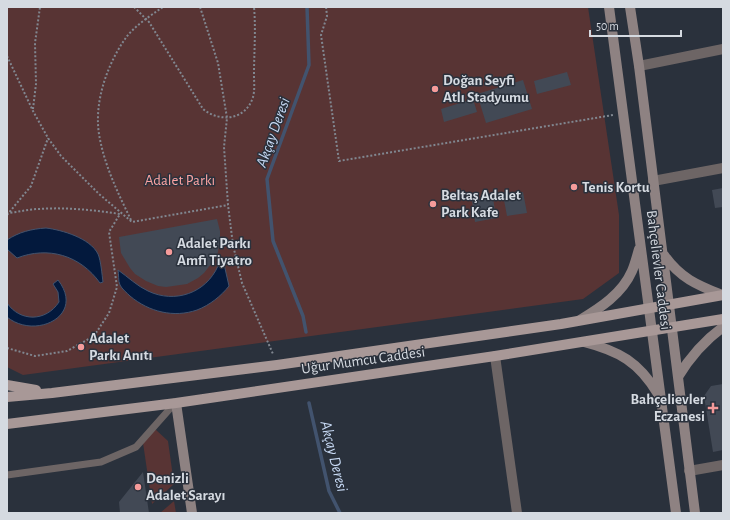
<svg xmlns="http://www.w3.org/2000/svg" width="730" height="520" viewBox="0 0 730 520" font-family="'Alegreya Sans',sans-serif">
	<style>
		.green { fill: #583434 }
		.water { fill: #03193d; stroke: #42536e }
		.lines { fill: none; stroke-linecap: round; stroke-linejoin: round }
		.stream { stroke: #42536e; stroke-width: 3.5 }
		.building { fill: #424955 }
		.path { stroke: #818790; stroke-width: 2; stroke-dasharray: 2 2; stroke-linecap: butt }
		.lane { stroke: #6d6565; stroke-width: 7 }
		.street { stroke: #6d6565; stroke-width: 10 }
		.secondary { stroke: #8e8282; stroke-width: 10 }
		.primary { stroke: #a89897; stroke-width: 10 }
		.poi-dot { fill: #f59b9a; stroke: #2a313c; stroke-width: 1.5 }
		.labels { text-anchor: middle; stroke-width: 3; stroke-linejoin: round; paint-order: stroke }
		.poi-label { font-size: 15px; font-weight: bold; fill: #d5dae1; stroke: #2a313c; text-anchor: start }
		.park-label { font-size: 15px; fill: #fca3a2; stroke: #2a313c }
		.street-label { font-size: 15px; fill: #d5dae1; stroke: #2a313c }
		.water-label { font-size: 16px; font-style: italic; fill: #c7d9f4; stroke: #2a313c }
	</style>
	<rect width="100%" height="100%" fill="#2a313c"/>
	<path class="green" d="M7,7H588L619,215V273L583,299L23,375L7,367Z
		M155,429L168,441L174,484L152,504L143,443Z
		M174,501L176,513H160Z"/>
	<path class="water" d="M46,228C62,230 90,238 98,254C101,261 102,275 103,282L100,283C80,255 48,246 17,258L7,249V240C19,232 31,229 46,228Z
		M224,264L229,286C221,296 210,305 197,310C174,318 149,312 130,296C127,293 122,289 120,285C118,281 119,274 118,270C128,277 137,286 148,291C175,304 206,293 218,266Z
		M58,280C86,316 35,340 7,317V303C20,322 46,322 59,302L58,292L53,284Z"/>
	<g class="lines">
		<path class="stream" d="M306,332L303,316L273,241L267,179L309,65L307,7
			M309,403L329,491L340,513"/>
	</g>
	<path class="building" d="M567,72L571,85L537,94L534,81Z
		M523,80L532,109L486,123L477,94Z
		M473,99L477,112L444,122L441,109Z
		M723,188V207L715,208L712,190Z
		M523,192L527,213L507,216L503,195Z
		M493,197L496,218L475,222L472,201Z
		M217,219L220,231V239L218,252L215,259L204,273L198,278L187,284L166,287L158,286L146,281L135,274L130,268L121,253L119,237Z
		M723,384V450L713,452L704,396L711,386Z
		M143,472L149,513H120L119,502Z"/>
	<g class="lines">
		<path class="path" d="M134,7L149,22L203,109C220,123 246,120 253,97C255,90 254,82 254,75C254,52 256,30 254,7
			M200,7L218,63L227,118L224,147L228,205L233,245L242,283L273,354
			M326,7L327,16L321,35L339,161L613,115
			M7,56L33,111L48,138L61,156L99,194L132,222L228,205
			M33,109L36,84L35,43L40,7
			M7,215L31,186L48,138
			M131,220C118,193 104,165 99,134C94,102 107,65 125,39C134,26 150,16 163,7
			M7,348L35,356L67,351L94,336L109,313L117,287L109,232L120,214C93,210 66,207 39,209C29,209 19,212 8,213"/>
		<path class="lane" d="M7,475L101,462L136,447L175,403"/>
		<path class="street" d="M639,66L723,49
			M653,181L723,168
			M495,356L517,513
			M689,471L723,465"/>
		<path class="secondary" d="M609,7L676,513
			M630,7L639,66L695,513
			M664,255C680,278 697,285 722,295
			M580,320C600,308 622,294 632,271C635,264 637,256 639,249
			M584,342C619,351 639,362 658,394
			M678,377C690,357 704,341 723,327
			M176,403L192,513"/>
		<path class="primary" d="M7,385L36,390
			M7,397L52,393L277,365L561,324L723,295
			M7,424L176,403L495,356L723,319"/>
	</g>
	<g class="poi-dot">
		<circle cx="435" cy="89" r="4"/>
		<circle cx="574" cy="187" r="4"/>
		<circle cx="433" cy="204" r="4"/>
		<circle cx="169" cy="252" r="4"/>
		<circle cx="81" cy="347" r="4"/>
		<path d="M711 402h4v4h4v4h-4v4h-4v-4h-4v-4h4z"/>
		<circle cx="138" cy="487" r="4"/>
	</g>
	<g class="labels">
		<g class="poi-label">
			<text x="443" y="85">Doğan Seyfi<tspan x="443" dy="17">Atlı Stadyumu</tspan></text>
			<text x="582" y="192">Tenis Kortu</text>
			<text x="441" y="200">Beltaş Adalet<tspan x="441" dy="17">Park Kafe</tspan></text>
			<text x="177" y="248">Adalet Parkı<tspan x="177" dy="17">Amfi Tiyatro</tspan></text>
			<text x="89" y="343">Adalet<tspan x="89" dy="17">Parkı Anıtı</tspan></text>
			<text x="705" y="404" text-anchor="end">Bahçelievler<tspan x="705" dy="17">Eczanesi</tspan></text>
			<text x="146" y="483">Denizli<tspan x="146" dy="17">Adalet Sarayı</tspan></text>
		</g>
		<g class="park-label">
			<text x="180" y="185">Adalet Parkı</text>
		</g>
		<g class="street-label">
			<text transform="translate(659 270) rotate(83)" y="5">Bahçelievler Caddesi</text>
			<text transform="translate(363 360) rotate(-8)" y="5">Uğur Mumcu Caddesi</text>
		</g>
		<g class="water-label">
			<text transform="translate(272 132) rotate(-70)" y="6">Akçay Deresi</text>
			<text transform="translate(335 456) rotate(76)" y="6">Akçay Deresi</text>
		</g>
	</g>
	<rect width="730" height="520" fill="none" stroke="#d5dae1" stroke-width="16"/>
	<path d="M590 30v6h91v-6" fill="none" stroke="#d5dae1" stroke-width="2"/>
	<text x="596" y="30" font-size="12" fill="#d5dae1" stroke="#2a313c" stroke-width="3" paint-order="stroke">50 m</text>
</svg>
